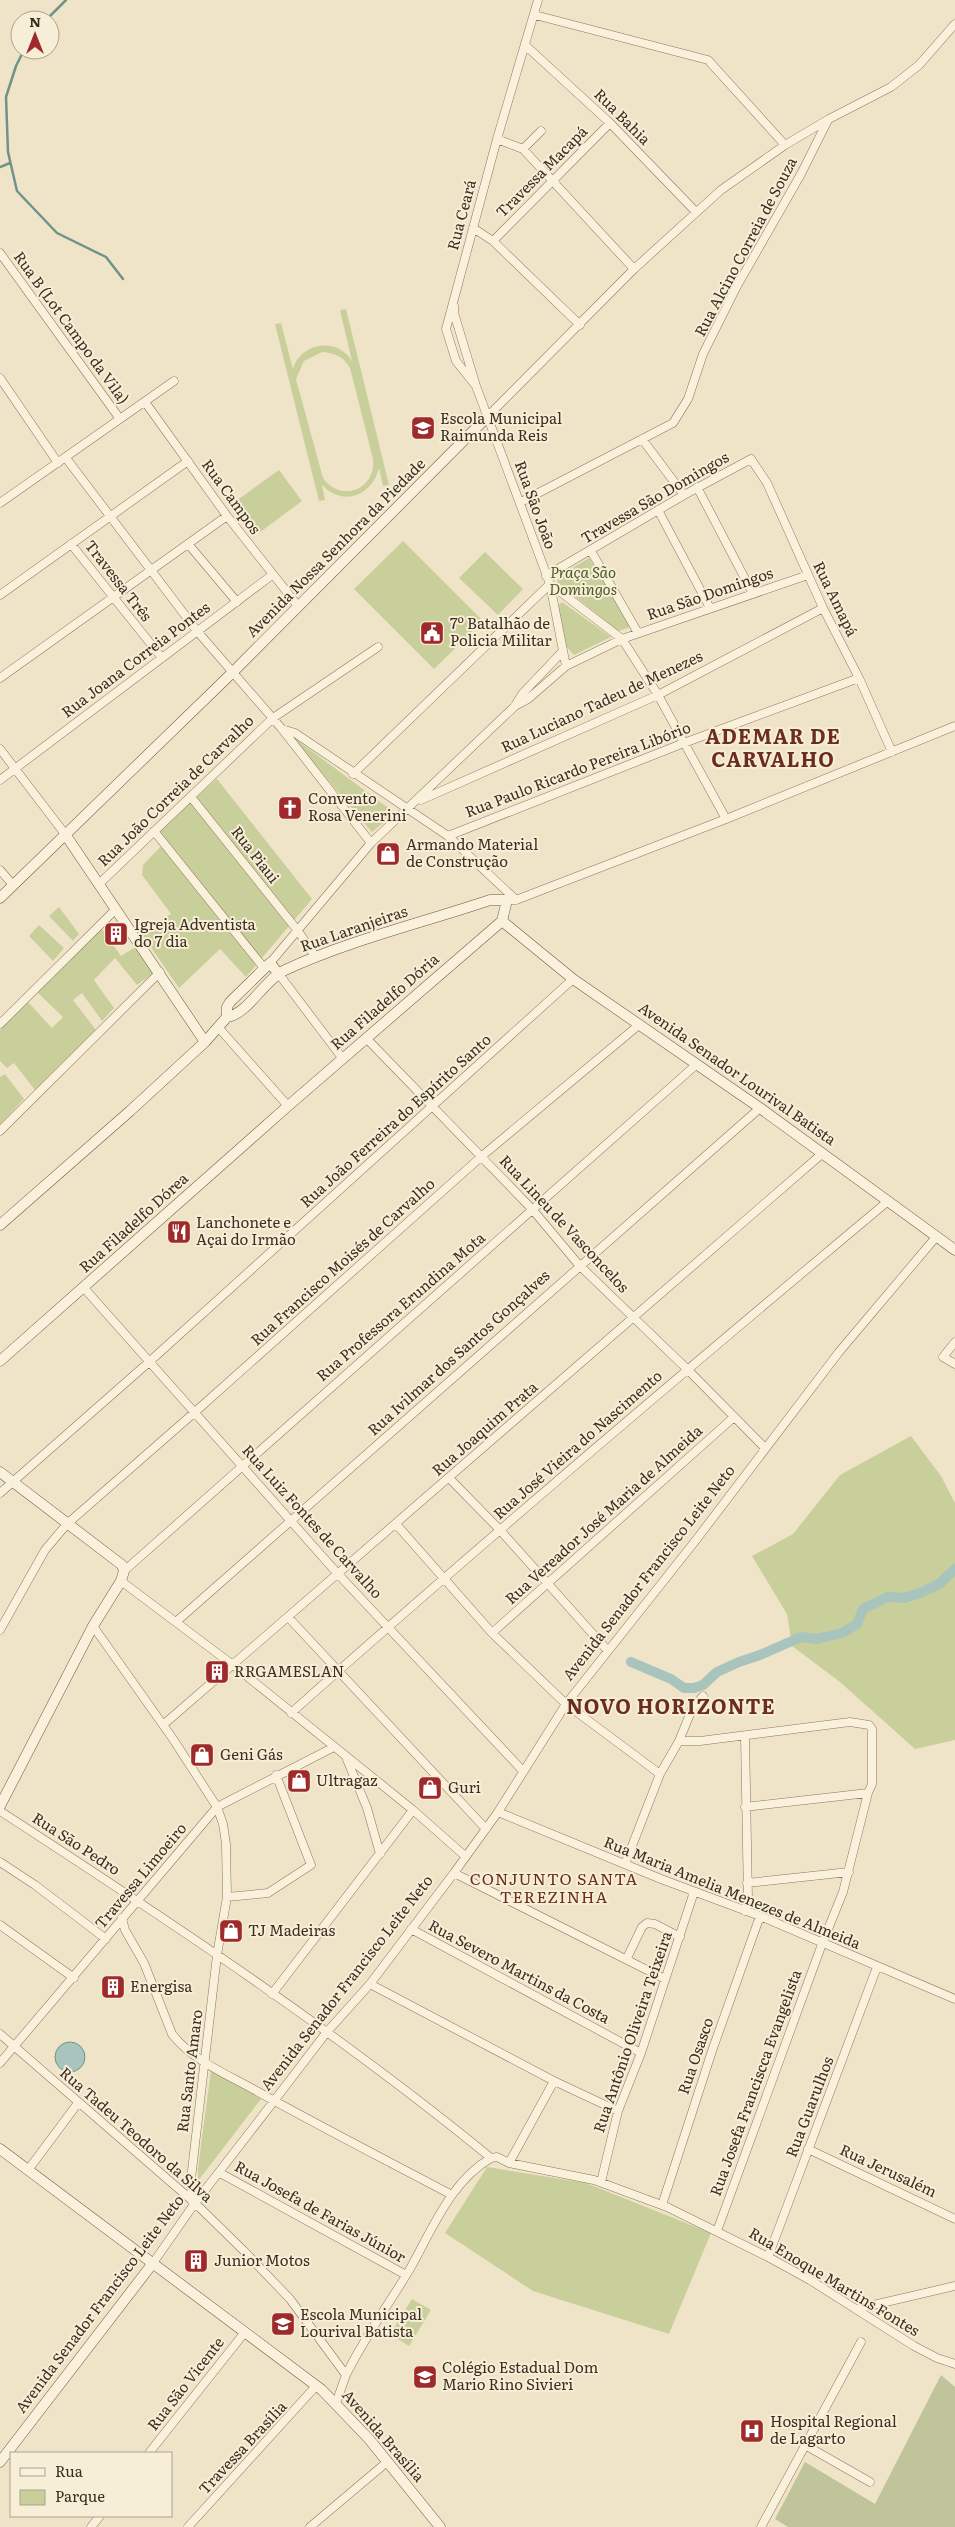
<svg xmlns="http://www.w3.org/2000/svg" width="955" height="2527" viewBox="0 0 955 2527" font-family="Literata,serif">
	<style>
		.green { fill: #c9cf9b; fill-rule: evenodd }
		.cemetery { fill: #bfc49a }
		.water { fill: #a9c4bc; stroke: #6f938a }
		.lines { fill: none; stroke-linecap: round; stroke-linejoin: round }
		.stream { stroke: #6f938a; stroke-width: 2.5 }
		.canal { stroke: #a9c4bc; stroke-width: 10 }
		.street-casing { stroke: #8d765c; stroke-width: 9 }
		.secondary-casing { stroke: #6f573f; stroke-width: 11 }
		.street { stroke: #faf1dc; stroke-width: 8 }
		.secondary { stroke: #faf1dc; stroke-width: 10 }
		.labels { text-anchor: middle; stroke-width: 4; stroke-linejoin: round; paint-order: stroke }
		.street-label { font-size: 15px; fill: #3d2e20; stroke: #f7eed8 }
		.poi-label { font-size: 15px; fill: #3d2e20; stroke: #f7eed8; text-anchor: start }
		.park-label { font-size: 15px; font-style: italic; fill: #4d5a26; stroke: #f7eed8 }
		.neighbourhood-label { font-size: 16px; letter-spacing: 1px; fill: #6b2e1e; stroke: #f7eed8 }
		.district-label { font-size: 20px; font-weight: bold; letter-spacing: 1px; fill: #6b2e1e; stroke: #f7eed8 }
	</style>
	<rect width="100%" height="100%" fill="#f0e4c8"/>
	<path class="green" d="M346,309L389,485L383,486L379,468C372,496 343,507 322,485L325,500L319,501L275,324L281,323L293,369C300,343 337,336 352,361L340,310ZM322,352C335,353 344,357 350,368L373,459C376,490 341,503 323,478L296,379L304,361Z
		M279,470L302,501L259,533L236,501Z
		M403,541L483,621L434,669L354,589Z
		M485,552L523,589L498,615L459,578Z
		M589,558L631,627L618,631L557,582L559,576Z
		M562,602L611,637L574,655L565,645L558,606Z
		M289,734L395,813L372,832Z
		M217,779L312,899L246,977L220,949L179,988L141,933L171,914L142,875L143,865L166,841L158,832Z
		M59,907L79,934L73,941L49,916Z
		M39,925L64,948L53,961L29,936Z
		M100,926L121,956L137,946L156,971L137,985L115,958L94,980L114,1008L102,1021L82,993L73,1000L96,1030L35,1090L14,1063L7,1068L0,1061V1030L28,1002L52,1028L63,1017L37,992Z
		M5,1074L24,1099L0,1125V1077Z
		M911,1436L941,1476L955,1503V1740L915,1749L840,1682L792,1646L787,1614L752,1556L793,1534L840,1475Z
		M211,2070L261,2099L198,2181V2168Z
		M487,2167L586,2183L711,2233L669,2334L533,2291L445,2233Z
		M412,2299L431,2310L409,2346L390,2334Z"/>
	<path class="cemetery" d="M941,2375L955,2387V2527H788L775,2519L805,2462L875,2504Z"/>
	<path class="water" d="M55 2057a15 15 0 1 1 30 0a15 15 0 1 1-30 0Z"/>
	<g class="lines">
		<path class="stream" d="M46,20L66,0
			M24,50L16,66L6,97L8,152L17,191L57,233L106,257L123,279
			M0,167L10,163"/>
		<path class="canal" d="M631,1662L671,1679L684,1688H694L703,1685L717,1672L739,1662L760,1655L801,1637L816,1639L842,1633L857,1624L863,1609L888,1597L904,1598L920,1593L939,1584L955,1569"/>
		<defs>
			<path id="street" d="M535,15L708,60L785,145
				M525,45L610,123L696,212
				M497,139L523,149L634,269
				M523,149L541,131
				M473,228L493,241L580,325
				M493,241L610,123
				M0,253L120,419
				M454,306V313L476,386L550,584L566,666
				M0,378L58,463
				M476,386L456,361L446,329L497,139L538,0
				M145,402L227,516L298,606
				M488,416L634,269L721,190L785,145L829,119L891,87L919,65L955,24
				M642,439L684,495
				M66,458L197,631L282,729L371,843L515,706L528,699L566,666L622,639L808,575
				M697,487L753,594
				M521,502L673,423L688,399L703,354L737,286L801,174L828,120
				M0,503L174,381
				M658,510L710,608
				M71,544L162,658
				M189,545L237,602
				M591,551L638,633
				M546,576L684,495L751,459L767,483L823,608L859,678L892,752
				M550,584L622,639L658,695L726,819
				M0,595L188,461
				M0,678L227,516
				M516,704L523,693L563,651
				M282,729L295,733L448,836L516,900
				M0,749L65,834
				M353,774L550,584
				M0,780L272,575
				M191,797L298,931L315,956
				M421,800L658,695L823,608
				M154,831L264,968
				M448,836L684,743L859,678
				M0,870L13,885
				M99,884L273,718L378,647
				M507,900H516L726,819L955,726
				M270,963L371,843
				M278,973L343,1059
				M0,1024L115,910
				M218,1027L288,1106
				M366,1038L532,1209L579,1265L687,1369L765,1448
				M0,1131L160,972
				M84,1288L337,1573L523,1771
				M955,1342L943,1357L955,1364
				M450,1479L500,1530L608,1651
				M0,1493L149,1362L573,979
				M396,1524L492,1633L566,1704L660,1774
				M124,1571L697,1064
				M121,1581L233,1665L413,1810L465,1856
				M288,1617L486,1829
				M177,1621L760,1108
				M93,1626L173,1739L217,1807L223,1824L226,1844L227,1897L217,1955L191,2179L192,2201
				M0,1630L45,1550L67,1524L195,1412L482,1156L640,1024
				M492,1633L734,1417
				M291,1713C486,1539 686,1370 887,1202
				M163,1725L823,1153
				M745,1736L748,1899L745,1911
				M679,1741H700L850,1722L869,1725L872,1729V1784L868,1793L745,1807
				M346,1757L367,1808L380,1854
				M0,1811C168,1920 336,2031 491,2158L497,2157L509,2163L594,2180L667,2207L768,2257L810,2280L914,2346L937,2358L955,2364
				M498,1812L661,1879L760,1916L955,1999
				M0,1862L35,1885L106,1939
				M625,1864L660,1774L679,1741L692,1709L703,1696
				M454,1873L665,1979
				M747,1883L849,1872
				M227,1897L268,1893L311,1865L276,1775
				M122,1918L125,1930L144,1963L172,2034C192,2060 226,2074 253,2089C319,2126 386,2160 452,2195
				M0,1925L74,1978
				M411,1929L641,2053
				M627,1958L642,1927L647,1923L655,1924L680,1937
				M370,1984L554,2081L618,2111
				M272,1994L413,1810
				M0,2034L195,2203L244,2251L290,2299L346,2375L336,2403
				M0,2063L217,1807L334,1747
				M808,2149L955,2219
				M509,2163L554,2081
				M28,2170L78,2103
				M220,2173L406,2275
				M601,2182L618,2111L641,2053L694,1892
				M662,2205L712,2051L760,1916
				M717,2231L822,1944L843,1892L868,1793
				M768,2257L877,1967
				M153,2263L195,2203L274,2101L326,2033L370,1984L454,1873L498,1812L566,1704L696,1540L839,1352L936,1237
				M856,2309L955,2286
				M346,2375C363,2340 386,2308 407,2274C430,2235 449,2182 491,2158
				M805,2445L870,2482
				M149,2453L245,2332
				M91,2527L100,2516
				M188,2527L316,2386
				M310,2527L387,2462
				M761,2527L861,2342"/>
			<path id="secondary" d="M65,834L205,1042
				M0,898L233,672L488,416
				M502,921L573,979L760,1108L955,1250
				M227,1017C248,1014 264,980 285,970C350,940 422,923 490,900H507L502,921
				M0,1225L130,1111L205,1042L227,1017V1007L230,1002L270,963L278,973
				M0,1361L288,1106L502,921
				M0,1472L122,1565L124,1571L121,1581L93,1626L0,1806
				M0,2149L322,2390L369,2439L440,2527
				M0,2462L153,2263"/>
		</defs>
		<use href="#street" class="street-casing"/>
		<use href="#secondary" class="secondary-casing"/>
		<use href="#street" class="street"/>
		<use href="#secondary" class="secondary"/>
	</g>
	<defs>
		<symbol id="school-square" viewBox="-11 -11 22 22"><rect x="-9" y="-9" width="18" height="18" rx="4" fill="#9e2a2b" stroke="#f7eed8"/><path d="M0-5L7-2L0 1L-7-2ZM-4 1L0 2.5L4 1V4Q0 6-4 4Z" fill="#fff"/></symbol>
		<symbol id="civic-square" viewBox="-11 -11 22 22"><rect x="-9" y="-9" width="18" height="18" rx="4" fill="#9e2a2b" stroke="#f7eed8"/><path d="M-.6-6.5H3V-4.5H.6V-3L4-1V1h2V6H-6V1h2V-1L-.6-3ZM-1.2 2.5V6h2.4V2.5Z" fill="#fff"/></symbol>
		<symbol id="church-square" viewBox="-11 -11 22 22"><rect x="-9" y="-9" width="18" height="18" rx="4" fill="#9e2a2b" stroke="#f7eed8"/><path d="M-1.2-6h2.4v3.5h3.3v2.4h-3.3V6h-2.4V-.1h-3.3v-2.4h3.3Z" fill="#fff"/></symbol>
		<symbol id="shop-square" viewBox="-11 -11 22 22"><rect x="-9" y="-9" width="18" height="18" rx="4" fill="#9e2a2b" stroke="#f7eed8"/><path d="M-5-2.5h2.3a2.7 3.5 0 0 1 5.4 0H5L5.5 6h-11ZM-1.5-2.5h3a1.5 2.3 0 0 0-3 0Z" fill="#fff"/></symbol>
		<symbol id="building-square" viewBox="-11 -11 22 22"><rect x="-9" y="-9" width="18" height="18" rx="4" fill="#9e2a2b" stroke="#f7eed8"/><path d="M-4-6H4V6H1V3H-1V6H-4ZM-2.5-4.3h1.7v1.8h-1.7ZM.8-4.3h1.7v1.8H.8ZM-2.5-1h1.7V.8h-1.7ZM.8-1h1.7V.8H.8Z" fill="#fff"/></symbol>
		<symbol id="restaurant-square" viewBox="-11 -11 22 22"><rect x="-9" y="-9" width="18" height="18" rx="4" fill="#9e2a2b" stroke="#f7eed8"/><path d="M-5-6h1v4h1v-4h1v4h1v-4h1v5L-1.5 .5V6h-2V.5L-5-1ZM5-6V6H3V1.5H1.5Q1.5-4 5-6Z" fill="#fff"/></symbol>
		<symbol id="hospital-square" viewBox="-11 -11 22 22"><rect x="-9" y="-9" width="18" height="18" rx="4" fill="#9e2a2b" stroke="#f7eed8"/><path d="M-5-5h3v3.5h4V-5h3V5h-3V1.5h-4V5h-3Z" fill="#fff"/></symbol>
	</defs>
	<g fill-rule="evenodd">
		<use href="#school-square" x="409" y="414" width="28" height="28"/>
		<use href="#civic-square" x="418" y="619" width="28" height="28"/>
		<use href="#church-square" x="276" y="794" width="28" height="28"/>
		<use href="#shop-square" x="374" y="840" width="28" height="28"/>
		<use href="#building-square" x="102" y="920" width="28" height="28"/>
		<use href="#restaurant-square" x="165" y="1218" width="28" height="28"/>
		<use href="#building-square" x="203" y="1658" width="28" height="28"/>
		<use href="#shop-square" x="188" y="1741" width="28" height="28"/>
		<use href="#shop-square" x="285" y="1767" width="28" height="28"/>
		<use href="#shop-square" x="416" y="1774" width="28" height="28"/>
		<use href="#shop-square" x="217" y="1917" width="28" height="28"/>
		<use href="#building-square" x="99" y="1973" width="28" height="28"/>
		<use href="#building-square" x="182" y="2247" width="28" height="28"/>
		<use href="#school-square" x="269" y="2310" width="28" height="28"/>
		<use href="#school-square" x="411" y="2363" width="28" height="28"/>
		<use href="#hospital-square" x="738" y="2417" width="28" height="28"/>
	</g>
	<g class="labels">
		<g class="street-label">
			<text transform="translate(622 117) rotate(45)" y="5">Rua Bahia</text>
			<text transform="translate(542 172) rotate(-45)" y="5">Travessa Macapá</text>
			<text transform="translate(462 215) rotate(-75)" y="5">Rua Ceará</text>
			<text transform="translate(746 247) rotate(-62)" y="5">Rua Alcino Correia de Souza</text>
			<text transform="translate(71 328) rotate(54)" y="5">Rua B (Lot Campo da Vila)</text>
			<text transform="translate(231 497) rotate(54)" y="5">Rua Campos</text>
			<text transform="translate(655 498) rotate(-30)" y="5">Travessa São Domingos</text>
			<text transform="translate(535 505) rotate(70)" y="5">Rua São João</text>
			<text transform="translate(336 548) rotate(-45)" y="5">Avenida Nossa Senhora da Piedade</text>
			<text transform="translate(118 581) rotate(52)" y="5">Travessa Três</text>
			<text transform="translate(710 594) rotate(-19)" y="5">Rua São Domingos</text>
			<text transform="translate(835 599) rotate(64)" y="5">Rua Amapá</text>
			<text transform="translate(136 660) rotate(-37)" y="5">Rua Joana Correia Pontes</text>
			<text transform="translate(602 702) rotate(-25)" y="5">Rua Luciano Tadeu de Menezes</text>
			<text transform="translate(578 770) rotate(-21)" y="5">Rua Paulo Ricardo Pereira Libório</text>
			<text transform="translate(176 791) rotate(-44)" y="5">Rua João Correia de Carvalho</text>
			<text transform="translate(255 855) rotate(52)" y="5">Rua Piaui</text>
			<text transform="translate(354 929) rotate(-19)" y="5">Rua Laranjeiras</text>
			<text transform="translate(385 1002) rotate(-41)" y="5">Rua Filadelfo Dória</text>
			<text transform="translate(737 1074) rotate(35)" y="5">Avenida Senador Lourival Batista</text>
			<text transform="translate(396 1121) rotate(-42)" y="5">Rua João Ferreira do Espírito Santo</text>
			<text transform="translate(134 1223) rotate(-42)" y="5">Rua Filadelfo Dórea</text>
			<text transform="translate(564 1224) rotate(47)" y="5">Rua Lineu de Vasconcelos</text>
			<text transform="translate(343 1262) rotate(-42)" y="5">Rua Francisco Moisés de Carvalho</text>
			<text transform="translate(401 1307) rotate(-41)" y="5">Rua Professora Erundina Mota</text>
			<text transform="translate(459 1353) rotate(-42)" y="5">Rua Ivilmar dos Santos Gonçalves</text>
			<text transform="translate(485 1429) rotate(-41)" y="5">Rua Joaquim Prata</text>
			<text transform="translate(578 1445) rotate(-41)" y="5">Rua José Vieira do Nascimento</text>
			<text transform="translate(604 1515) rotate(-42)" y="5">Rua Vereador José Maria de Almeida</text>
			<text transform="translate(312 1522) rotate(48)" y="5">Rua Luiz Fontes de Carvalho</text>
			<text transform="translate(649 1573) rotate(-52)" y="5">Avenida Senador Francisco Leite Neto</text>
			<text transform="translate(76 1844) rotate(33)" y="5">Rua São Pedro</text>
			<text transform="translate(141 1876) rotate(-50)" y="5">Travessa Limoeiro</text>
			<text transform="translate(732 1893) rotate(22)" y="5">Rua Maria Amelia Menezes de Almeida</text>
			<text transform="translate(519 1972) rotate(28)" y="5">Rua Severo Martins da Costa</text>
			<text transform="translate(347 1983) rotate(-52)" y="5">Avenida Senador Francisco Leite Neto</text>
			<text transform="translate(633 2032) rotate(-71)" y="5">Rua Antônio Oliveira Teixeira</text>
			<text transform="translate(696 2056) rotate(-71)" y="5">Rua Osasco</text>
			<text transform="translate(190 2071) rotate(-83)" y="5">Rua Santo Amaro</text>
			<text transform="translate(756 2083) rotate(-70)" y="5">Rua Josefa Franciscca Evangelista</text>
			<text transform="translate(810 2107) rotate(-69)" y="5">Rua Guarulhos</text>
			<text transform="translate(136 2135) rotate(41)" y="5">Rua Tadeu Teodoro da Silva</text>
			<text transform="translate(888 2171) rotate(25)" y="5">Rua Jerusalém</text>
			<text transform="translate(320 2212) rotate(29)" y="5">Rua Josefa de Farias Júnior</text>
			<text transform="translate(834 2282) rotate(31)" y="5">Rua Enoque Martins Fontes</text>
			<text transform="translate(100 2304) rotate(-53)" y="5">Avenida Senador Francisco Leite Neto</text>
			<text transform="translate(186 2384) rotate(-52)" y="5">Rua São Vicente</text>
			<text transform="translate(383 2436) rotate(49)" y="5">Avenida Brasília</text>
			<text transform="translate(243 2448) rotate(-47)" y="5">Travessa Brasília</text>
		</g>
		<g class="poi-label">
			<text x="440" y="424">Escola Municipal<tspan x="440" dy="17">Raimunda Reis</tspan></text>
			<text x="450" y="629">7º Batalhão de<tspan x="450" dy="17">Policia Militar</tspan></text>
			<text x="308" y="804">Convento<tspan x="308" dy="17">Rosa Venerini</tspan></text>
			<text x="406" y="850">Armando Material<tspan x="406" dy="17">de Construção</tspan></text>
			<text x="134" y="930">Igreja Adventista<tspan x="134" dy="17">do 7 dia</tspan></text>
			<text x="196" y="1228">Lanchonete e<tspan x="196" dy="17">Açai do Irmão</tspan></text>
			<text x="234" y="1677">RRGAMESLAN</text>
			<text x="220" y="1760">Geni Gás</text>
			<text x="316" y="1786">Ultragaz</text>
			<text x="448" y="1793">Guri</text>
			<text x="248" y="1936">TJ Madeiras</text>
			<text x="130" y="1992">Energisa</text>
			<text x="214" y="2266">Junior Motos</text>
			<text x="300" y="2320">Escola Municipal<tspan x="300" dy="17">Lourival Batista</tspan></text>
			<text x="442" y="2373">Colégio Estadual Dom<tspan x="442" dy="17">Mario Rino Sivieri</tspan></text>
			<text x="770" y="2427">Hospital Regional<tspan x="770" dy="17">de Lagarto</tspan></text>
		</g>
		<g class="park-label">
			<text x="583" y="578">Praça São<tspan x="583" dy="17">Domingos</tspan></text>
		</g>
		<g class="neighbourhood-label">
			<text x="554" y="1885">CONJUNTO SANTA<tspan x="554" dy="18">TEREZINHA</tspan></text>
		</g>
		<g class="district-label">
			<text x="773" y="744">ADEMAR DE<tspan x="773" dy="23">CARVALHO</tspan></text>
			<text x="671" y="1714">NOVO HORIZONTE</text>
		</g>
	</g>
	<rect x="10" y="2452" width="162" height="65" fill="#f7eed8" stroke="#ada18e"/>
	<rect x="20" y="2468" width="25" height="8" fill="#faf1dc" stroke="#ada18e"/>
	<text x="55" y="2477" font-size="15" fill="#3d2e20">Rua</text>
	<rect x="20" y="2490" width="25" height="15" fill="#c9cf9b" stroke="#ada18e"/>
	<text x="55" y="2502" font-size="15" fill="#3d2e20">Parque</text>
	<g transform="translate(35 35)"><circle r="24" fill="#f7eed8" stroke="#ada18e"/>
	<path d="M0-4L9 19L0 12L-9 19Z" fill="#9e2a2b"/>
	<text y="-8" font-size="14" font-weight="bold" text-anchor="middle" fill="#3d2e20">N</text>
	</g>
</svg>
